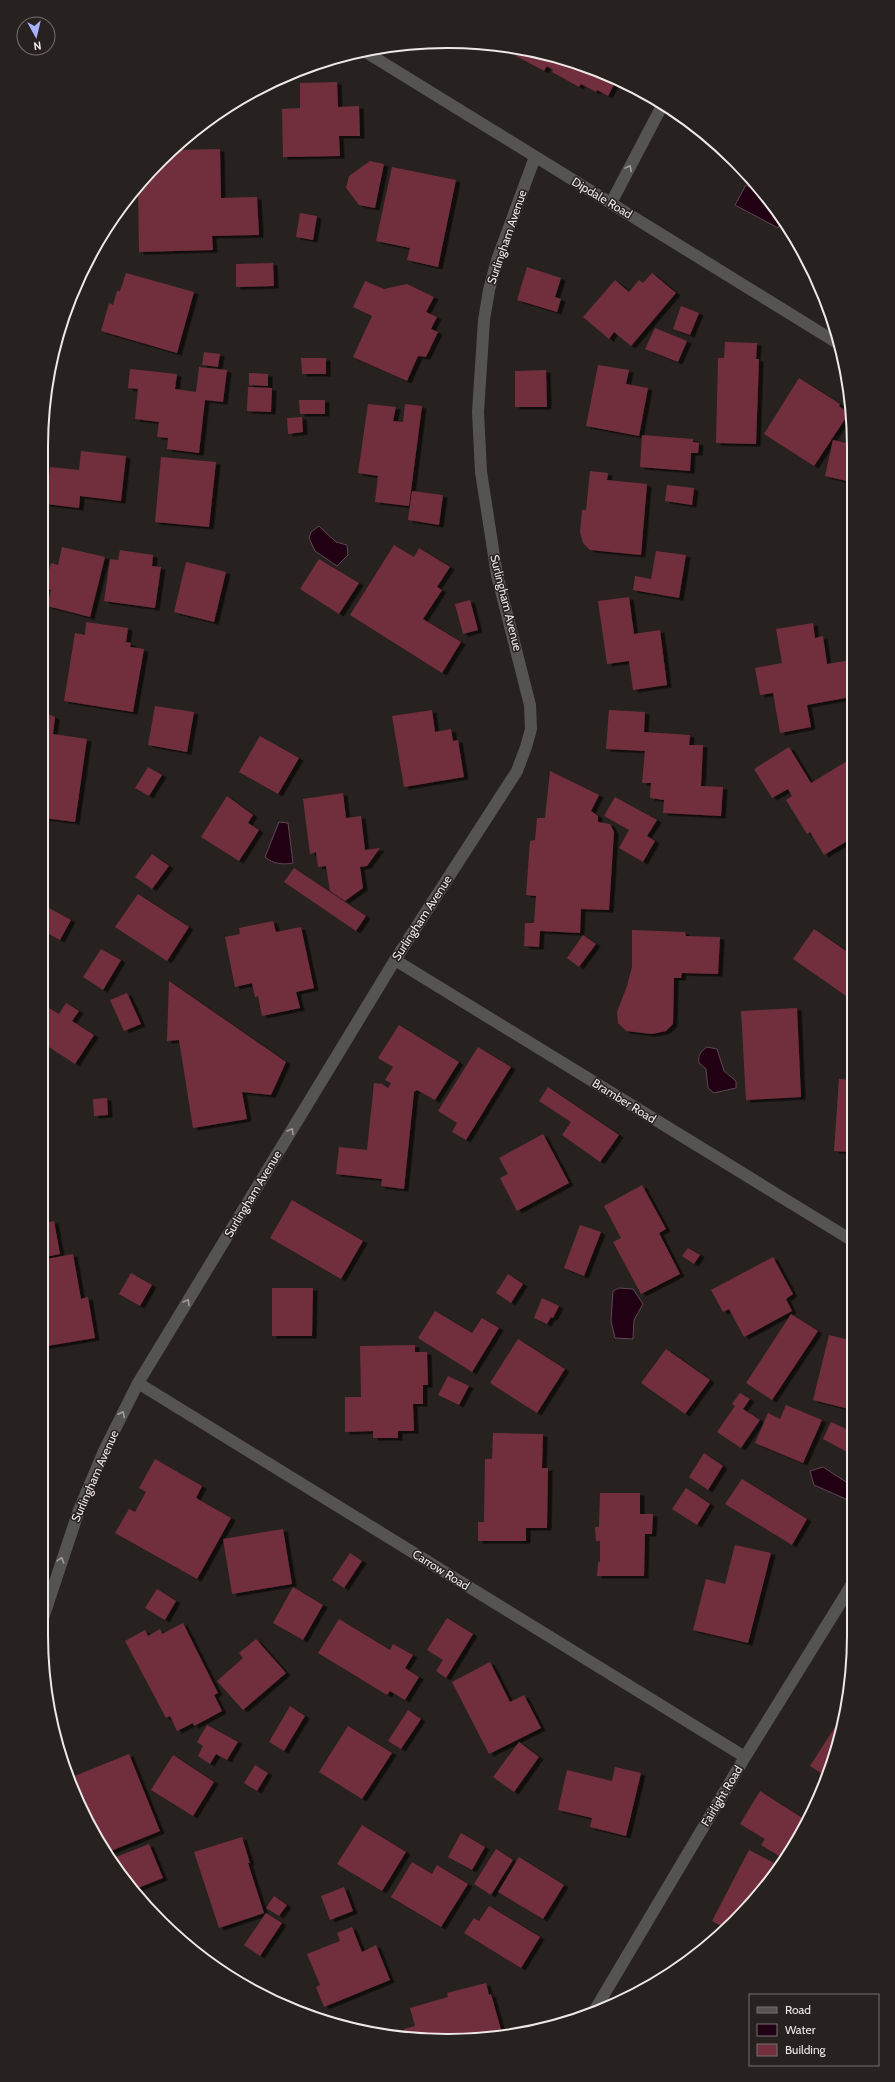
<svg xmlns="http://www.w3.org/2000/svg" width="895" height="2082" viewBox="0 0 895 2082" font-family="Cabin,sans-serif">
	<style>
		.water { fill: #220014; stroke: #5f4654 }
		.building { fill: #712f3c; filter: url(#shadow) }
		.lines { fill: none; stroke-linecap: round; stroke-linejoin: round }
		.minor { stroke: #565452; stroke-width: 12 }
		.oneway { stroke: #a29e9d }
		.labels { text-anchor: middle; stroke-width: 3; stroke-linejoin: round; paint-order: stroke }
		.street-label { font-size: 12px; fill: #ede9e8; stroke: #27211f }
		.rim { fill: none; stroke: #ede9e8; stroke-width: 2 }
	</style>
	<defs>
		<filter id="shadow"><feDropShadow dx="4.5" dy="2.5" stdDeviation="0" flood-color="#0009"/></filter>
	</defs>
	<rect width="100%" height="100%" fill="#27211f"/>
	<path class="water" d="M746,185C766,196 769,204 781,222L778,228L735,205Z
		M319,526L336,542L347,545L348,555L337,566L315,551L309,538L311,532Z
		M279,822L288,823L293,863C283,865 273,864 265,857Z
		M707,1047L717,1049L724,1071L736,1081V1088L714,1093L708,1088L706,1069L699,1063C698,1055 700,1052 707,1047Z
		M619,1288L633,1289L643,1304L634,1320L633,1339L615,1338L611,1321L613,1291Z
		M823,1467L854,1487V1493L848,1500L814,1485L810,1471Z"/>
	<path class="building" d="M520,49L578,63L616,81L608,96L597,90L596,92L581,84L579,87L552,72L553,70L547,66L544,71L516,56Z
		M337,82L338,107L359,106L360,136H339L340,156L283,157L282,109L300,108V83Z
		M220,149L221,198L257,197L259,235L212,236L213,250L139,252L138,186L142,179L173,150Z
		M370,161L384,164L375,208L359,205L346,188L349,176Z
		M392,167L456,180L438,267L407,260L410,248L376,241Z
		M300,213L317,216L313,240L296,237Z
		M273,263L274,286L236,287V264Z
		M527,267L561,278L555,297L561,299L557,312L517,300Z
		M126,273L194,292L177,353L101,331L109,303L113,305L117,291H120Z
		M652,273L676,293L631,346L614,332L609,339L583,317L615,280L629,292L639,280L643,283Z
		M365,281L384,289L407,284L434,297L426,312L437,317L431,329L438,332L426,357L418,356L407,381L353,357L372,316L353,307Z
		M681,306L699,313L690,335L673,329Z
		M655,328L687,341L678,362L645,349Z
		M725,342L757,343L756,359H759L756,444L716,443L718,358H724Z
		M204,352L220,354L218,367L202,365Z
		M301,358H326V374H302Z
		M598,365L629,370L626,384L648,388L639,436L586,426Z
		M199,367L227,370L223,402L205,400L199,453L167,449L168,438L157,437L159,422L135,419L138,389L128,388L130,369L177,374L175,389L196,392Z
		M546,370L547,407H515V371Z
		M249,373L268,374V386L249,385Z
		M799,378L840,404L839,406L849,413L814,466L764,434Z
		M248,387L272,388L271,412L247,411Z
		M299,400H325V414H300Z
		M368,404L396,407L393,421L403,422L405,404L422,406L409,506L375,502L378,476L358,473Z
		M302,417L303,432L288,434L287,418Z
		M642,435L693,439V442L699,443L698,453H691L690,471L640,467Z
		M833,440L851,444V482L825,476Z
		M81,451L126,456L121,501L80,496L79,508L46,504L50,467L79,470Z
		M161,457L216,462L209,527L155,522Z
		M590,471L608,473L607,480L647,484L641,555L590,550L583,543L580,532L582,510H586Z
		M667,485L694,488L692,505L665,501Z
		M412,491L443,495L439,525L408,520Z
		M394,545L414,557L419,548L450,567L437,587L442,590L423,619L461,642L442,673L350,615Z
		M62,547L105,557L90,617L47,606L51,590L44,588L51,563L58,565Z
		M120,550L153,555L152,566L161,567L155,608L104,601L110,559L118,560Z
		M656,551L686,555L679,598L633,590L635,576L651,579Z
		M319,559L359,583L339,614L300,589Z
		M186,562L226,572L214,622L174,612Z
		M629,597L634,634L660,630L667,685L633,690L629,661L607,664L598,601Z
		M470,600L478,630L463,634L455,604Z
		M86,622L128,628L126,642L131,643L130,647L144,649L133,712L64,701L75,633L85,635Z
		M813,623L815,638L823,636L827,664L851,660V697L807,705L811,727L780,733L773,693L760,695L755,668L782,663L776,629Z
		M155,706L194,712L187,752L148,745Z
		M432,710L435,732L451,729L453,741L458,740L464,777L404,787L392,716Z
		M609,710L645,712L644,732L690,735L689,745H703L701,786L723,787L721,816L663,813L664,800L650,798L651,783H642L645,751L606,749Z
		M41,711L55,717L53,734L87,739L75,822L44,818L47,799L41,798Z
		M260,736L299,758L278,794L239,772Z
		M789,747L811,783L852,758V838L824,855L810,832L807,834L786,800L792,796L788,789L772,798L754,769Z
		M148,767L162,775L149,796L135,788Z
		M550,771L599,795L591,811L598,816V822L610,824L614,832L609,910L581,909L580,933L540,931L539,947L524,946L525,923H534L536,896L526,895L530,841L535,840L537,818H545Z
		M343,793L346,818L361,816L365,850L380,848L367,866L360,867L363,888L345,901L330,891L326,866L318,867L316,852L310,854L303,799Z
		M227,796L253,815L248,823L259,830L239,861L201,837Z
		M615,797L657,820L647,836L655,841L643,862L619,848L629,830L604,816Z
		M152,854L169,866L152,889L135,877Z
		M294,868L366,916L356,931L284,882Z
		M138,894L189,927L167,961L115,927Z
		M49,908L71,920L60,940L41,930V922Z
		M273,921L276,932L301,927L314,988L296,992L300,1008L262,1016L258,996L255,997L252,983L235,987L225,937L240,934L239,928Z
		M814,929L852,955V1000L793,959Z
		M632,930L685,932L686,936L720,937L718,974L682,973L681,978H674L673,1024L666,1031L652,1034L626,1031L618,1023L617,1012L627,986L632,967Z
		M583,935L596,944L579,967L567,958Z
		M101,949L121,960L103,990L83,977Z
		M41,961L45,962L41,970Z
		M169,981L286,1062L271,1095L242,1092L247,1119L193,1128L179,1040L167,1041Z
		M127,993L141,1024L124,1031L110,1000Z
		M66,1003L79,1011L72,1021L94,1035L75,1064L41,1042L42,1004L59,1014Z
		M797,1008L801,1097L746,1100L741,1011Z
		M399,1025L459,1062L435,1100L417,1090L414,1092L404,1189L381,1186L382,1179L336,1174L339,1147L367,1150L374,1083L382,1084L388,1088L391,1083L385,1080L393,1067L378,1058Z
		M478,1047L511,1067L466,1140L452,1132L457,1123L438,1111Z
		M839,1079L852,1080L853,1152L834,1151Z
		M548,1087L619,1135L600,1162L562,1135L571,1122L539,1101Z
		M107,1098L108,1115L94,1116L93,1099Z
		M543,1134L569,1183L517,1211L500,1178L508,1174L499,1158Z
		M642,1185L666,1229L659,1233L680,1274L641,1294L613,1242L621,1238L604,1206Z
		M292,1200L363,1241L341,1279L270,1238Z
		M54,1221L60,1254L41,1258V1224Z
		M580,1225L601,1232L584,1276L564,1268Z
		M688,1248L700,1255L694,1264L682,1256Z
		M73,1254L81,1299L88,1297L95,1338L41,1347V1260Z
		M773,1257L793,1294L786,1299L792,1311L744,1337L729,1309L723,1312L711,1290Z
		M131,1273L152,1285L140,1306L119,1294Z
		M508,1274L523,1284L511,1303L496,1293Z
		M272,1288H313L312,1336H272Z
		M542,1298L559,1306L553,1318L551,1317L547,1324L534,1318Z
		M435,1311L472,1333L482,1318L499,1328L472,1372L418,1338Z
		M791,1314L818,1331L772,1400L746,1383Z
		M829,1335L853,1341V1410L813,1400Z
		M518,1339L565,1369L537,1413L490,1383Z
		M415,1345V1352H427L428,1385H423V1404H413L414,1431H398V1438H373V1431L345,1432V1397H361L360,1346Z
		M666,1349L710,1380L685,1414L641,1383Z
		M448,1376L469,1386L459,1405L438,1395Z
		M740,1393L750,1399L743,1409L760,1420L741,1448L717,1432L735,1406L732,1404Z
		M786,1405L822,1420L803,1463L755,1443L768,1413L780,1419Z
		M831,1422L853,1432V1439L847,1452L823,1439Z
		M493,1433L543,1434L542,1468H548L547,1528H526V1541H478V1522H484L485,1459H492Z
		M704,1453L723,1466L708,1490L689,1477Z
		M155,1459L202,1486L196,1498L231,1518L197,1579L115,1533L129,1509L135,1512L146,1492L139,1488Z
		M742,1479L807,1519L792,1545L725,1504Z
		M686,1488L710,1504L697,1525L672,1509Z
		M600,1493H640V1514H653L652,1534H645L644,1576H597L598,1562H600V1541H596L595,1527H599Z
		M283,1529L292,1584L232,1594L223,1539Z
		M735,1545L771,1553L748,1643L693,1630L706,1579L725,1584Z
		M350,1553L362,1561L344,1588L332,1580Z
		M293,1587L323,1605L303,1640L273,1623Z
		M157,1589L176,1601L165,1620L145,1608Z
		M447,1618L473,1634L446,1678L436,1671L443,1660L427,1650Z
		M339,1619L390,1650L393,1644L413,1655L405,1668L419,1677L405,1700L390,1691L387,1695L318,1653Z
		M183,1623L218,1693L214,1695L222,1711L194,1726L193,1723L177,1731L170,1716L166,1718L125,1641L145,1630L148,1636L160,1629L162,1634Z
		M256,1639L286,1673L243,1710L217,1681L243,1658L239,1653Z
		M490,1662L510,1702L524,1695L541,1728L489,1754L452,1682Z
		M290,1706L305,1716L284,1751L269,1742Z
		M408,1710L421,1719L401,1749L388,1741Z
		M842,1716L845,1718L832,1765L827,1777L810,1766Z
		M207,1725L238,1742L227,1760L216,1754L210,1764L198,1756L203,1746L197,1742Z
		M348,1726L392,1753L362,1799L319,1772Z
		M519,1742L539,1757L514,1792L493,1777Z
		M129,1754L160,1831L106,1853L97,1839L72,1777Z
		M173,1755L214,1782L193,1816L151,1790Z
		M255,1765L268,1773L257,1791L244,1783Z
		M615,1767L641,1773L626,1836L590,1827L592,1818L558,1810L567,1770L612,1781Z
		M760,1791L807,1821L800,1838L784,1859L761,1845L765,1839L740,1824Z
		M362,1825L406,1852L382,1891L337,1864Z
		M461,1833L485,1847L472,1870L448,1857Z
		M242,1837L250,1863H248L264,1913L219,1928L194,1852Z
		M149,1844L163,1878L133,1890L111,1859Z
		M496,1849L513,1860L491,1895L474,1884Z
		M749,1850L780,1866L753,1902L727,1929L712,1921Z
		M519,1857L564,1885L543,1919L498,1892Z
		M412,1862L432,1874L437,1865L468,1884L441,1927L391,1897Z
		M344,1887L353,1911L330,1920L321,1896Z
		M274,1896L287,1905L279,1916L266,1908Z
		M489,1906L540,1937L521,1968L464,1933L474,1918L479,1921Z
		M266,1913L282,1923L260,1956L244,1945Z
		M352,1927L362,1952L376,1945L390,1980L324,2007L316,1987L320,1985L307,1954L340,1941L337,1933Z
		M486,1983L489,1995L491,1994L503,2037L447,2041L431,2039L430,2037L423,2039L406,2037L404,2029L415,2026L410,2008L448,1997L447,1993Z"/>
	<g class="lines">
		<path class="minor" d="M364,51L839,344
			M611,203L663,104
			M395,960L853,1241
			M138,1383L745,1757
			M41,1624L79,1510L104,1451L138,1383L395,960L517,771L526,747L531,729L530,705L497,575L481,472L478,412L484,320L489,290L497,260L535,157
			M593,2013L745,1757L854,1581"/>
	</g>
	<defs><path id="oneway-chevron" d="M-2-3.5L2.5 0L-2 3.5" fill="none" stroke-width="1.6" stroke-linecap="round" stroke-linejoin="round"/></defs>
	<g class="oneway">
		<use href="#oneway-chevron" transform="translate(629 168) rotate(-62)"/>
		<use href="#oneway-chevron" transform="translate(291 1131) rotate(-59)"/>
		<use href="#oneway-chevron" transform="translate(187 1302) rotate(-59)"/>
		<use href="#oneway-chevron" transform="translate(122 1414) rotate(-64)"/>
		<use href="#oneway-chevron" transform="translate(61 1560) rotate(-73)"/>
	</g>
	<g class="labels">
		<g class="street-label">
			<text transform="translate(602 198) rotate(31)" y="4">Dipdale Road</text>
			<text transform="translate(507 237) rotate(-71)" y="4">Surlingham Avenue</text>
			<text transform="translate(506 603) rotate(76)" y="4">Surlingham Avenue</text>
			<text transform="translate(422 918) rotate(-57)" y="4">Surlingham Avenue</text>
			<text transform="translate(624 1101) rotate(32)" y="4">Bramber Road</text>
			<text transform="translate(253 1194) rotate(-59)" y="4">Surlingham Avenue</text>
			<text transform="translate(95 1476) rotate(-66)" y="4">Surlingham Avenue</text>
			<text transform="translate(441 1570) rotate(32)" y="4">Carrow Road</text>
			<text transform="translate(722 1796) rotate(-59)" y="4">Fairlight Road</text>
		</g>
	</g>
	<path d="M0 0H895V2082H0ZM447 48H448A399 399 0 0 1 847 447V1635A399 399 0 0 1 448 2034H447A399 399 0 0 1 48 1635V447A399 399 0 0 1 447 48Z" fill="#27211f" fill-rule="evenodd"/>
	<path class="rim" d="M447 48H448A399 399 0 0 1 847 447V1635A399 399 0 0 1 448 2034H447A399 399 0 0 1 48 1635V447A399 399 0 0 1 447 48Z"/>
	<rect x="749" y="1994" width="130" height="72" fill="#27211f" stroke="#76716f"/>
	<rect x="757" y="2007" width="20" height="6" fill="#565452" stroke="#76716f"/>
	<text x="785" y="2014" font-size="12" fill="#ede9e8">Road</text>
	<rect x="757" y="2024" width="20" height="12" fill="#220014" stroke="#76716f"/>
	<text x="785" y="2034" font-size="12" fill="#ede9e8">Water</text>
	<rect x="757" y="2044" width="20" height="12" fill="#712f3c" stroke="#76716f"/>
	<text x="785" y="2054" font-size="12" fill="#ede9e8">Building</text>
	<g transform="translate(36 36) rotate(172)"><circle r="19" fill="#27211f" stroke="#76716f"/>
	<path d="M0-3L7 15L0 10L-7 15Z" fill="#a7b1fc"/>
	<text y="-6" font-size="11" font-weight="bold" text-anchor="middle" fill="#ede9e8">N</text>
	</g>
</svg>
